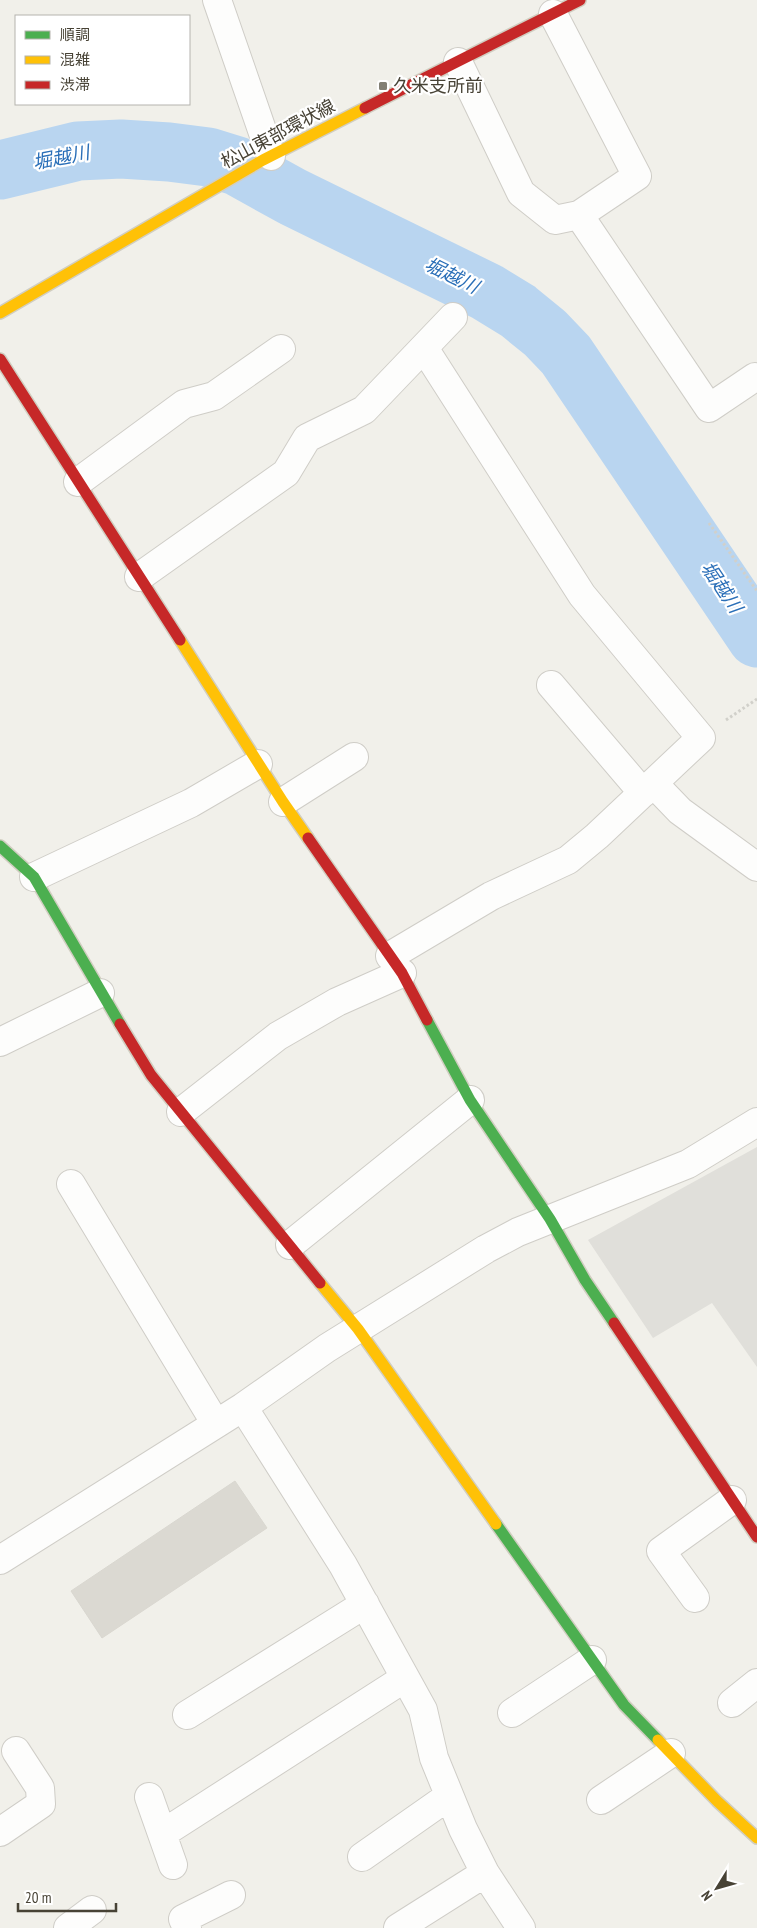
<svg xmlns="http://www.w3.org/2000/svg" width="757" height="1928" viewBox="0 0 757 1928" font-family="'PT Sans Narrow','Noto Sans JP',sans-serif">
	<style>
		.parking { fill: #e0dfda }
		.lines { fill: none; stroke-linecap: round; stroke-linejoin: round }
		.river { stroke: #b9d5f0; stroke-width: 59 }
		.building { fill: #dbd9d2; stroke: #d9d7d0 }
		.street-casing { stroke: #cfcdc7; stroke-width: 30 }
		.fast-casing { stroke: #d1cec1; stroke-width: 14 }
		.slow-casing { stroke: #d1cec1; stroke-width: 14 }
		.jam-casing { stroke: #d1cec1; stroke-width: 14 }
		.path { stroke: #d1d0ca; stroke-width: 3; stroke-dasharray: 2.5 2.5; stroke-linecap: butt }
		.street { stroke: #fdfdfc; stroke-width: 28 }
		.fast { stroke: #4caf50; stroke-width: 11 }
		.slow { stroke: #ffc107; stroke-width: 11 }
		.jam { stroke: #c62828; stroke-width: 11 }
		.poi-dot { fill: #827f74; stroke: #fff; stroke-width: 2 }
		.labels { text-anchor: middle; stroke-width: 4.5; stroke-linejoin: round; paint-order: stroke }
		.poi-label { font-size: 18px; fill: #474235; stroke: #fff; text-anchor: start }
		.street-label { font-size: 18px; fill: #474235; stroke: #fff }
		.water-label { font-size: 19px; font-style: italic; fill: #2a6fb8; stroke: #fff }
	</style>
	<rect width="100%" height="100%" fill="#f1f0ea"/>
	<path class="parking" d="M757,1147V1367L712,1303L653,1338L588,1240Z"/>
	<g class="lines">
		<path class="river" d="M0,170L78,151L121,149L169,152L208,157L237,166L293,197L487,292L518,311L545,333L566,355L757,638"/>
	</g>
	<path class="building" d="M235,1481L267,1528L102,1638L71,1591Z"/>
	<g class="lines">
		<defs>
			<path id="street" d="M217,0L271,156
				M553,14L637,176L579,215L709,408L755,377
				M458,62L521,193L555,220L579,215
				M78,482L184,404L214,396L281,349
				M139,577L286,473L307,438L364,410L453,317
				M551,685L643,793
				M653,783L680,811L757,867
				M283,802L354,757
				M34,877L191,803L258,764
				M390,956L491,896L568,860L597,836L701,738L582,595L424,348
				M0,1042L100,993
				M181,1112L278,1036L337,1002L402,973
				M71,1184L216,1424
				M290,1245L470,1100
				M243,1407L343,1565L423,1710L434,1758L463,1829L485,1873L521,1928
				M0,1560L243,1407L327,1348L486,1249L518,1232L688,1164L757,1122
				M695,1598L661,1551L732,1500
				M732,1703L757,1683
				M512,1713L592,1660
				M187,1715L365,1604
				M149,1797L173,1865
				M601,1800L671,1753
				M0,1832L41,1804L40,1788L16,1751
				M162,1834L405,1678
				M362,1857L449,1796
				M68,1928L92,1910
				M187,1928L183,1919L231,1895
				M398,1928L485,1873"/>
			<path id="fast" d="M0,846L34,877L120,1024
				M427,1020L470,1100L550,1219L585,1280L614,1323
				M496,1524L624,1705L658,1740"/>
			<path id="slow" d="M0,313L263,160L365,108
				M180,640L283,802L308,838
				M320,1283L358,1329L496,1524
				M658,1740L717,1801L757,1838"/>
			<path id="jam" d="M365,108L580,0
				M0,359L180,640
				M308,838L402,973L427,1020
				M120,1024L151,1075L320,1283
				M614,1323L757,1537"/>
		</defs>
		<use href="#street" class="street-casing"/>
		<use href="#fast" class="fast-casing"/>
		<use href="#slow" class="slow-casing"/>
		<use href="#jam" class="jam-casing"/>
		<path class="path" d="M709,523L757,591
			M726,720L757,699"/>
		<use href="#street" class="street"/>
		<use href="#fast" class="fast"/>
		<use href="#slow" class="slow"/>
		<use href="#jam" class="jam"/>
	</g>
	<rect class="poi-dot" x="378" y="81" width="10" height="10" rx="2.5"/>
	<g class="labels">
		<g class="poi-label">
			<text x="393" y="92">久米支所前</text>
		</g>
		<g class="street-label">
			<text transform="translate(278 134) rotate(-28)" y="6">松山東部環状線</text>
		</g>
		<g class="water-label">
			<text transform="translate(61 157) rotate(-11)" y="7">堀越川</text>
			<text transform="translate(452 275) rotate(26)" y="7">堀越川</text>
			<text transform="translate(722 587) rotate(56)" y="7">堀越川</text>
		</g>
	</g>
	<rect x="15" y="15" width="175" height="90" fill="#ffffff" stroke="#b5b3ae"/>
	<rect x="25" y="31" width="25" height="8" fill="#4caf50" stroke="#b5b3ae"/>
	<text x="60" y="40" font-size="15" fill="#474235">順調</text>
	<rect x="25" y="56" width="25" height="8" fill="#ffc107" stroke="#b5b3ae"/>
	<text x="60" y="65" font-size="15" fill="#474235">混雑</text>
	<rect x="25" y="81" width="25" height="8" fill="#c62828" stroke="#b5b3ae"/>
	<text x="60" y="90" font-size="15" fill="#474235">渋滞</text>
	<g transform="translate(717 1888) rotate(233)" stroke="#ffffff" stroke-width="4" paint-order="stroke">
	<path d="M0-4L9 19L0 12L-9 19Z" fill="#474235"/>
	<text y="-8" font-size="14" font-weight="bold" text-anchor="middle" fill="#474235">N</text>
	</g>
	<path d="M18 1903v8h98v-8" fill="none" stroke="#474235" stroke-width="2.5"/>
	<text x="25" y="1903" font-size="15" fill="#474235" stroke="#ffffff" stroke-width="4" paint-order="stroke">20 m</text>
</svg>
